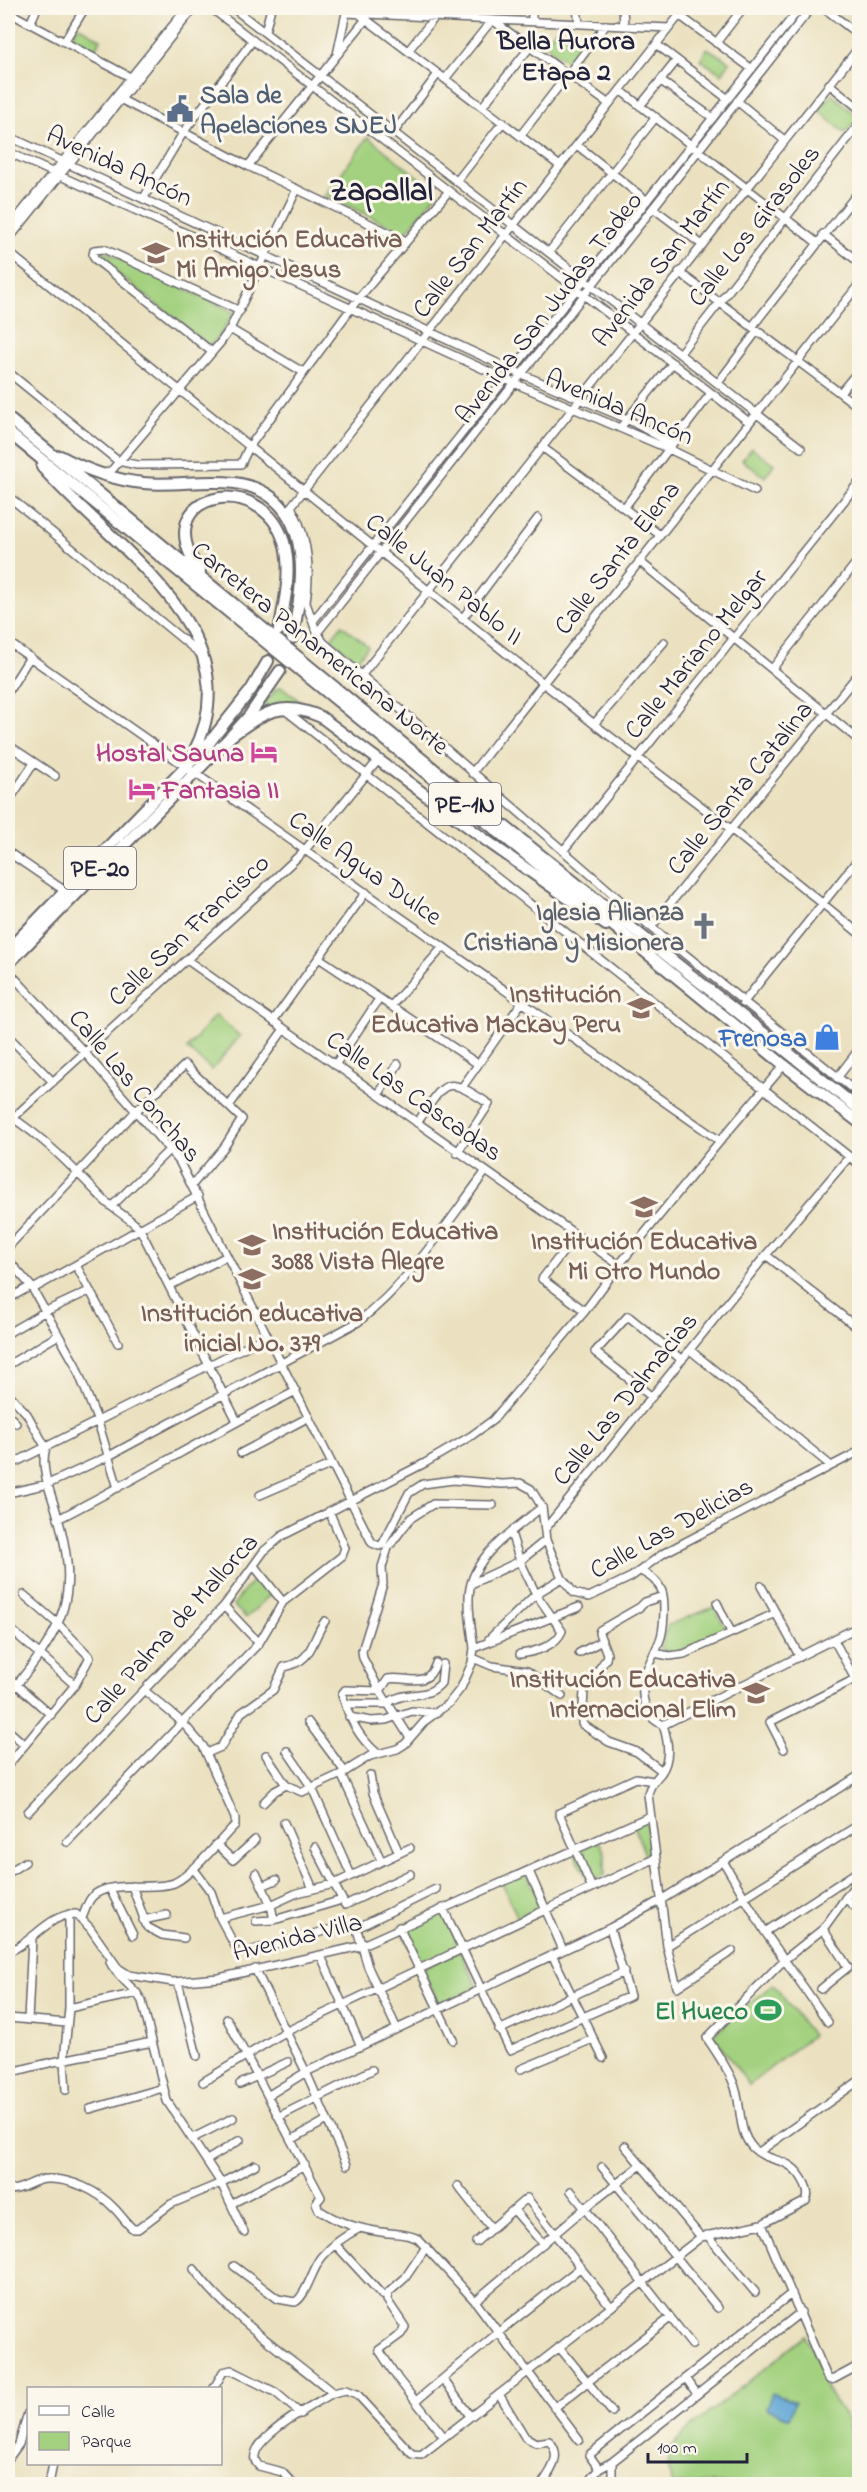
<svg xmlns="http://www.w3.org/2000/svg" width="867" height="2492" viewBox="0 0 867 2492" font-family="'Indie Flower',sans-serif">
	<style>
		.green { fill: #a3d17f; stroke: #627a5d; stroke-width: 1.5 }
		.water { fill: #60a5d6; stroke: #416488; stroke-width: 1.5 }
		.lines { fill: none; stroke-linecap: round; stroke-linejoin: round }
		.minor-casing { stroke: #68656a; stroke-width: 10 }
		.highway-casing { stroke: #68656a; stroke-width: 14 }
		.minor { stroke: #fff; stroke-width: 7 }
		.highway { stroke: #fff; stroke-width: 10 }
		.labels { text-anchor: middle; stroke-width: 6; stroke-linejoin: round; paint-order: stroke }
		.shield { fill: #fbf7ec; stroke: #636270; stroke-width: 1.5 }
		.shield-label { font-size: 24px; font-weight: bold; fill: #22223b }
		.service-label { font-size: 26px; font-weight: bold; fill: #4e5e75; stroke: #fbf7ec; text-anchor: start }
		.street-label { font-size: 26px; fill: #22223b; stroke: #fbf7ec }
		.education-label { font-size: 26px; font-weight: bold; fill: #785e54; stroke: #fbf7ec; text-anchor: start }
		.hotel-label { font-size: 26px; font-weight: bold; fill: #b23c85; stroke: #fbf7ec; text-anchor: end }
		.worship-label { font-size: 26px; font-weight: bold; fill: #5b616d; stroke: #fbf7ec; text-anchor: end }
		.shop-label { font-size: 26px; font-weight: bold; fill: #366cbe; stroke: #fbf7ec; text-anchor: end }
		.leisure-label { font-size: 26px; font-weight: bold; fill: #27864d; stroke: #fbf7ec; text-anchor: end }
		.neighbourhood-label { font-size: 27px; font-weight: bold; fill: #22223b; stroke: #fbf7ec }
		.district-label { font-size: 32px; font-weight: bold; fill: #22223b; stroke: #fbf7ec }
	</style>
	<rect width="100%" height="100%" fill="#fbf7ec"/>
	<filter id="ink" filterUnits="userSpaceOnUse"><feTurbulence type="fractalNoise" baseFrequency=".0167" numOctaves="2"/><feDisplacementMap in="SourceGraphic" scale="12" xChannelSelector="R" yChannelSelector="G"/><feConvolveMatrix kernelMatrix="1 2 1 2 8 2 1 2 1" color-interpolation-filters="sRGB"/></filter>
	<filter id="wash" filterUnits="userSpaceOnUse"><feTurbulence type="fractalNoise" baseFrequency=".008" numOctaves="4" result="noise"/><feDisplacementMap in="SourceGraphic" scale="24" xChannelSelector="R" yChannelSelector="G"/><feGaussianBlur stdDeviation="1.35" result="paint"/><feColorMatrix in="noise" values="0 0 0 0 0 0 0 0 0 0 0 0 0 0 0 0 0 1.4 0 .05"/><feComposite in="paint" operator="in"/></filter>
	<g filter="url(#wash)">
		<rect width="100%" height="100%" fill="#ebe1c0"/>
		<path class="green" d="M78,26L101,39L94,51L71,39Z
			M558,27L584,47L570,64L544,44Z
			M707,48L730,62L722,74L700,60Z
			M832,94L859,118L845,133L818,110Z
			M368,137L438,193L405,233L325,195Z
			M99,251L107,252L234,312L222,332L210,346L99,259L96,255Z
			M752,448L774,464L765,477L742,460Z
			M342,625L368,646L357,660L331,639Z
			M282,687L300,701L299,703L283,704L259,711L276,689Z
			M215,1015L240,1036L212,1070L187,1049Z
			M257,1575L273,1592L246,1618L233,1605Z
			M714,1607L726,1629C706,1639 682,1659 660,1649L668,1625Z
			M646,1820L651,1852L645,1855L633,1824Z
			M599,1841L605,1853V1875L589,1882L574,1852Z
			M526,1871L541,1907L518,1918L502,1883Z
			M443,1908L459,1947L420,1965L399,1927Z
			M460,1951L478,1988L440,2005L422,1969Z
			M773,1984L812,2035L749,2085L713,2035Z
			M806,2336L825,2378L823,2384C830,2396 841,2408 847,2421C853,2437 859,2466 853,2483L671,2484L667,2450L696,2423Z"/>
		<path class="water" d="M772,2393L795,2402L789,2418L766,2408Z"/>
	</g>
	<g filter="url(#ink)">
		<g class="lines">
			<defs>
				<path id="minor" d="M211,8L749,422
					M233,8L801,448
					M532,8V21
					M577,8L579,24
					M623,8L624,26
					M824,8L860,36
					M8,12L130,77
					M346,13L669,28
					M359,14L560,166
					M679,15L752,69
					M30,24L37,8
					M265,32L271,8
					M64,42L85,8
					M716,43L743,8
					M656,44L728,99
					M408,51L435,17
					M337,55L347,8
					M445,79L492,20L609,104
					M661,81L713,118
					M829,84L860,109
					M620,90L816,242
					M120,99L248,166L406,241
					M737,101L783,139
					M640,106L677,60
					M482,107L530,47
					M394,132L438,74
					M8,136L512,370L627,419L672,444
					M520,136L606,25
					M577,145L647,201
					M8,152L514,383L669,449L755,491
					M248,166L366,19
					M457,181L503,122
					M143,199L183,133L253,40
					M653,208L701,244
					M8,229L187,8
					M823,234L860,263
					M8,240L194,8
					M8,252L594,724L732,830L860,934
					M549,252L656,117
					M679,272L860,408
					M752,327L860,190
					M230,329L303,372
					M212,352L95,259L93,255L94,250L104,249L240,311
					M680,353L860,123
					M8,372L118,461L137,465L241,464L249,447L358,299L449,191
					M718,383L757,331
					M840,393L860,369
					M620,428L673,363
					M542,447L660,535
					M104,474L112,470L220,343L230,329L297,189
					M8,496L198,652
					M291,507C308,536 311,568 306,602
					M624,508L711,393
					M286,513L685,8
					M639,561L860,741
					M302,592L315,628L323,642L651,927L860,1095
					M462,619L538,518
					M313,621L800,8
					M317,633L811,8
					M8,642L720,1141
					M772,669L860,558
					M361,676L860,46
					M8,692L30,657
					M285,710L860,1165
					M594,724L664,642
					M8,745L55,776
					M472,773L860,283
					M8,802L34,763
					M563,851L860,481
					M8,852L65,891
					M651,927L860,672
					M319,958L478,1064
					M187,960L619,1265
					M8,971L85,1053L179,1161L372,1543L379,1546L382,1545L409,1493L423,1484L453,1480L502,1484L520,1483L531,1489L542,1507L546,1540L562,1578L574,1593L589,1597L631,1577L664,1553L860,1451
					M743,1003L860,857
					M391,1006L443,947
					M273,1021L366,892
					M8,1036L53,1082
					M335,1065L379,999
					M837,1078L860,1048
					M463,1086L522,1002
					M378,1095L398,1064
					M229,1106L284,1029
					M8,1115C45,1138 74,1169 104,1200C115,1211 129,1217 140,1229L237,1421
					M13,1118L252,900L305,850L379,759
					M417,1123C446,1082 443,1073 489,1104L457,1153
					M112,1206L169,1150
					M576,1235L542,1279L585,1311
					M8,1247L136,1111L185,1065L242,1119L225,1146L192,1185
					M766,1255L860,1330
					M8,1260L31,1286L75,1364L98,1422L118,1488
					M76,1265L118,1343
					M169,1286L227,1256
					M33,1289L198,1196
					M8,1299L31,1286
					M8,1333L44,1312L89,1291
					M690,1350L830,1465
					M8,1365L57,1336
					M8,1393L27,1414L46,1448C40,1466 49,1489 55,1507C82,1596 66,1626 8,1695
					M652,1397L595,1352L628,1316L682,1360
					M8,1415L16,1423
					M241,1453L309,1417
					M8,1466L267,1336
					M8,1493L48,1484L107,1457L358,1322C410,1282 447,1223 486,1171
					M260,1495L332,1464
					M58,1519C138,1478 215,1432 296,1391
					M546,1528L766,1255L849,1157
					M511,1533L520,1561L536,1594L562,1631C556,1646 535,1652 520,1654
					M254,1566L283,1602
					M641,1571C649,1575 657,1581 661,1589C666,1599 664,1630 660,1640C651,1663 637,1678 645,1705C648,1715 653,1720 663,1725
					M471,1584L520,1561L546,1540
					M761,1586L800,1657
					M717,1603L731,1632
					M224,1606L259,1643
					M8,1627L75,1685
					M489,1639L536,1594L562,1578
					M474,1648C472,1633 469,1617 469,1602C467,1558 512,1532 542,1507
					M579,1653L602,1641
					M654,1653L670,1656L684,1654L776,1613
					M473,1658L492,1666L527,1671L562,1696
					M436,1663C427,1690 408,1676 388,1679L380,1691L363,1658L362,1651L383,1584L382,1567L388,1548L403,1528L411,1518L433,1504L493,1505
					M8,1677L51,1715
					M345,1704H387C406,1688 425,1702 441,1683L443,1664
					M349,1717L371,1721L386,1720L412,1711L435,1713
					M308,1722L345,1772
					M663,1725C668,1740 671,1759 661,1773C655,1780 650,1785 648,1794L667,1946L677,1987L732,1951
					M663,1725L860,1626
					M8,1730L25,1745
					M784,1749L770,1722L855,1679L834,1640
					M287,1751L312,1788L351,1875
					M207,1753L221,1747L241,1713L273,1690L284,1667C314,1661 310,1642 325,1621
					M377,1753C358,1737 349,1718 342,1694L345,1690L380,1691L410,1738
					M266,1755L286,1785
					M8,1765L75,1685L90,1657L59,1625L24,1595
					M662,1771L637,1752L609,1742L582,1724L584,1691L606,1659L607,1654L599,1633L600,1630L640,1607L645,1602L663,1596
					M341,1774L381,1860
					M370,1775L373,1793L399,1853
					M263,1803L275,1791L286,1785L302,1792L341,1774L370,1756L397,1749L405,1744L425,1721L449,1703L461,1688L472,1663L474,1648L579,1607
					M28,1812L224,1606L264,1551L282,1536L425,1463L471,1436L493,1420L585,1311L619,1265L720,1141L784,1065
					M284,1823L313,1889
					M67,1842L259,1643L283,1602L342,1556L345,1548L329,1511
					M216,1844L233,1860L255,1840
					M315,1847L345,1905L410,1874
					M723,1861L765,1932L828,2022
					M193,1868L211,1892L220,1918L235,1946
					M529,1871L563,1950
					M8,1873L25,1862
					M256,1873L271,1905L274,1920
					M132,1886L147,1927L162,1935L184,1938
					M262,1886L276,1880
					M592,1888L559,1813L636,1778L653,1781
					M110,1889L133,1935
					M845,1898L860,1911
					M443,1908L510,2050L630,1996L610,1928
					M82,1918C85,1912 87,1902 92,1897C109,1879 154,1891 174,1883C192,1875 221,1839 235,1825V1818L203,1746L182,1722L145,1691
					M220,1918L271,1905L297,1893L334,1884L410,1848
					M143,1920L167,1915
					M256,1921L274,1920L342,1900
					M399,1927L453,2040
					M357,1928L436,1889
					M765,1932L860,1870
					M667,1946L860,1824
					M249,1951L355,1923L368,1967L397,2029
					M8,1952C32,1943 50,1913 76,1914L90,1928L118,1968L129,1975L173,1982L219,1978L360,1946L650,1816
					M552,1955L603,2058
					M321,1956L361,2046
					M110,1962C117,1978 134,1986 142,2001L167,2101L221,2183L244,2232
					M255,1969L306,2072L347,2165
					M178,1982L197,2056
					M821,1989L848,1967L823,1929
					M69,2008L137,1993
					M8,2018L67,2023
					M227,2019L321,2197L316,2203L319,2210C337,2222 359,2229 381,2232C393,2234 407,2233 418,2239L475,2301L579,2440
					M28,2020L32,1938
					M499,2030L624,1972
					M521,2069L593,2039
					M13,2072C58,2059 106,2052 152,2042
					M203,2082L285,2032L656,1858
					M240,2084L288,2062
					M66,2090L64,2061L69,2008V1914
					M269,2095L306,2072L610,1928L661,1900L860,1775
					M90,2109L163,2088
					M280,2116L372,2070
					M193,2138L233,2118
					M291,2140L327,2120
					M625,2146L701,2237
					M759,2152L860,2080
					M207,2160L240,2140
					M602,2167L718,2308
					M458,2186L492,2229
					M8,2190C23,2191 33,2179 47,2179C71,2178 98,2191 114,2208C121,2215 126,2223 133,2229H138L171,2204L221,2183L255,2165
					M571,2191L692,2345
					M231,2204L305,2165
					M514,2210L543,2244
					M762,2224L827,2377L830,2380L834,2379L860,2365
					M707,2235L755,2292
					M476,2242L527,2198L611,2307
					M335,2244L382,2295L387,2296
					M426,2247L405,2278L388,2293L387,2300L405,2327L401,2334L379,2350L398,2379L444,2437
					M234,2266L278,2299L295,2302C306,2297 312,2269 322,2257C332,2245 346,2235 360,2228
					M194,2269C228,2316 289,2356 333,2393
					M475,2301L584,2209L641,2165
					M559,2347L612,2412
					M686,2378L697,2394
					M443,2379L470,2416
					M214,2388L223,2372L231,2370L275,2392L301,2414
					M499,2394L525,2437L536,2443L549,2441C563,2455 551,2471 542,2484
					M416,2401L499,2332L581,2267
					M554,2408L670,2318
					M8,2459L19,2444L28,2413
					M599,2469L589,2455L792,2293
					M49,2484L53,2464
					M293,2484L282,2472L259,2466C235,2445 318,2402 333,2393L346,2390L357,2394L412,2454L421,2455L701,2237L762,2224L806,2201C809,2195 808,2190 805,2184C791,2154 770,2165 753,2148C736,2130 743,2103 733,2082C727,2067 716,2052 707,2038L784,1960L823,1929L860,1878
					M586,2484L599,2469L612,2462
					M612,2484V2462L801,2312"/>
				<path id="highway" d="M8,418L463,793L860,1110
					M8,432L784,1065L860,1123
					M60,456C86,470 114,480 143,483C174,486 205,479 235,483C314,495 306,580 292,638
					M42,467C111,547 257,631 193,754
					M200,571C144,493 262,468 284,542C292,569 285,603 279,630
					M231,736C263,713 282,699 321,717L487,841L606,925
					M8,950L209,743L251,690L268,661
					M8,964L231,736L249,716L280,671"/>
			</defs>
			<use href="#minor" class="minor-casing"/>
			<use href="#highway" class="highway-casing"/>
			<use href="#minor" class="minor"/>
			<use href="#highway" class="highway"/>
		</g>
	</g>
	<defs>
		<symbol id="civic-bare" viewBox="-9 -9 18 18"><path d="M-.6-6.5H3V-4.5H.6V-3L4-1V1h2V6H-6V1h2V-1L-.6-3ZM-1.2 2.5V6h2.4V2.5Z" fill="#5c6f8a" stroke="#fbf7ec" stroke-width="2.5" paint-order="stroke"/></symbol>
		<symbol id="school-bare" viewBox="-9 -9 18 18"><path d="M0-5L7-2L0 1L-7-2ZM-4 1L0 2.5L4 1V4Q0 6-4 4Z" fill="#8d6e63" stroke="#fbf7ec" stroke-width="2.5" paint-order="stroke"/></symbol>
		<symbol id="hotel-bare" viewBox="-9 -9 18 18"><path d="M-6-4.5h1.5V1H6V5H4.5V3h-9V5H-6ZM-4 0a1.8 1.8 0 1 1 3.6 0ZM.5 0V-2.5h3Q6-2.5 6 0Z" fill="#d1479c" stroke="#fbf7ec" stroke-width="2.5" paint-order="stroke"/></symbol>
		<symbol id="church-bare" viewBox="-9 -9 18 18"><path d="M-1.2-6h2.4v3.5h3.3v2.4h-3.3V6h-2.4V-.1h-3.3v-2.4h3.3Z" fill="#6b7280" stroke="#fbf7ec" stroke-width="2.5" paint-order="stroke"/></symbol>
		<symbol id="shop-bare" viewBox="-9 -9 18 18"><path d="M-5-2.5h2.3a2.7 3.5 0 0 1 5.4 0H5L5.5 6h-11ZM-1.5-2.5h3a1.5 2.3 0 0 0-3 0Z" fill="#3f7fe0" stroke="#fbf7ec" stroke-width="2.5" paint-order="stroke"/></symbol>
		<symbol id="stadium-bare" viewBox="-9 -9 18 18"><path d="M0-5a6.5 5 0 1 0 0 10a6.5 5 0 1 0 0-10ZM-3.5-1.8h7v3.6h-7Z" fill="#2e9e5b" stroke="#fbf7ec" stroke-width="2.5" paint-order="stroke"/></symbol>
	</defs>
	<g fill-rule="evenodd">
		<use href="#civic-bare" x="161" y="90" width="38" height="38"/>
		<use href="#school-bare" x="137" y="234" width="38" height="38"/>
		<use href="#hotel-bare" x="245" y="733" width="38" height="38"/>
		<use href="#hotel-bare" x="123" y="770" width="38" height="38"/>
		<use href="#church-bare" x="685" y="907" width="38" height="38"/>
		<use href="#school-bare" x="622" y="989" width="38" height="38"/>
		<use href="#shop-bare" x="808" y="1018" width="38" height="38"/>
		<use href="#school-bare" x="625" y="1188" width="38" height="38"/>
		<use href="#school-bare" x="233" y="1226" width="38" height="38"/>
		<use href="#school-bare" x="233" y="1260" width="38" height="38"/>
		<use href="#school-bare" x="737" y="1674" width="38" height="38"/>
		<use href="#stadium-bare" x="749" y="1991" width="38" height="38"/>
	</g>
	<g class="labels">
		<g class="shield">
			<rect x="429" y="783" width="72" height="42" rx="4.5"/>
			<rect x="64" y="847" width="72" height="42" rx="4.5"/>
		</g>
		<g class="shield-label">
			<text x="465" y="812">PE-1N</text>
			<text x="100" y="876">PE-20</text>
		</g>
		<g class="service-label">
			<text x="200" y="103">Sala de<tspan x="200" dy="30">Apelaciones SNEJ</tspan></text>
		</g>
		<g class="street-label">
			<text transform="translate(120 165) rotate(25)" y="9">Avenida Ancón</text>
			<text transform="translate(753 225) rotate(-52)" y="9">Calle Los Girasoles</text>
			<text transform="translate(469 247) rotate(-52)" y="9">Calle San Martín</text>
			<text transform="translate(660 262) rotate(-52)" y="9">Avenida San Martín</text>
			<text transform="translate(548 307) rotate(-52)" y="9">Avenida San Judas Tadeo</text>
			<text transform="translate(620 406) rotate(23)" y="9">Avenida Ancón</text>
			<text transform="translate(616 557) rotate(-52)" y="9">Calle Santa Elena</text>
			<text transform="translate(445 578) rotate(39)" y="9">Calle Juan Pablo II</text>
			<text transform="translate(321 647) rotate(39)" y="9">Carretera Panamericana Norte</text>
			<text transform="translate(695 653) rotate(-51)" y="9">Calle Mariano Melgar</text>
			<text transform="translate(739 787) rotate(-51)" y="9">Calle Santa Catalina</text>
			<text transform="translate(366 867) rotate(35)" y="9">Calle Agua Dulce</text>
			<text transform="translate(188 929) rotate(-43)" y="9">Calle San Francisco</text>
			<text transform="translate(136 1085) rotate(50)" y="9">Calle Las Conchas</text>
			<text transform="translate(415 1095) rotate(35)" y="9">Calle Las Cascadas</text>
			<text transform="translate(624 1398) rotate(-51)" y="9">Calle Las Dalmacias</text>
			<text transform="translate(671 1527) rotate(-29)" y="9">Calle Las Delicias</text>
			<text transform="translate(170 1628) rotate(-48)" y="9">Calle Palma de Mallorca</text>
			<text transform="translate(297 1936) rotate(-14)" y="9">Avenida Villa</text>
		</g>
		<g class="education-label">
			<text x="176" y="247">Institución Educativa<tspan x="176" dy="30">Mi Amigo Jesus</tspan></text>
			<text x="621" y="1002" text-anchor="end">Institución<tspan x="621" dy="30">Educativa Mackay Peru</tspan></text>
			<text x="272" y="1239">Institución Educativa<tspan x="272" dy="30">3088 Vista Alegre</tspan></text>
			<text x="644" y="1249" text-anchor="middle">Institución Educativa<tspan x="644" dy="30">Mi Otro Mundo</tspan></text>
			<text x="252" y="1321" text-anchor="middle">Institución educativa<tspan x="252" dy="30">inicial No. 379</tspan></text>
			<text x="736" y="1687" text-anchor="end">Institución Educativa<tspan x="736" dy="30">Internacional Elim</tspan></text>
		</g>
		<g class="hotel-label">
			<text x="244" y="761">Hostal Sauna</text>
			<text x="162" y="798" text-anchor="start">Fantasia II</text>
		</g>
		<g class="worship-label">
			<text x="684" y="920">Iglesia Alianza<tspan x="684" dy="30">Cristiana y Misionera</tspan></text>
		</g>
		<g class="shop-label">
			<text x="807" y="1046">Frenosa</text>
		</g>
		<g class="leisure-label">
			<text x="748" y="2019">El Hueco</text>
		</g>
		<g class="neighbourhood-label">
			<text x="566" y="49">Bella Aurora<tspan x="566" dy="31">Etapa 2</tspan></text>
		</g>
		<g class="district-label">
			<text x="381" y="200">Zapallal</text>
		</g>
	</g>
	<rect width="867" height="2492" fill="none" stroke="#fbf7ec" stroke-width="30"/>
	<rect x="27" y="2387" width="195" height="78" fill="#fbf7ec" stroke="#a4a2a5" stroke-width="1.5"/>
	<rect x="39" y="2406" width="30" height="9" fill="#ffffff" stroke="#a4a2a5" stroke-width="1.5"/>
	<text x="81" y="2417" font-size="18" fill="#22223b">Calle</text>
	<rect x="39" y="2432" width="30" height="18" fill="#a3d17f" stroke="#a4a2a5" stroke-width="1.5"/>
	<text x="81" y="2447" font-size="18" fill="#22223b">Parque</text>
	<path d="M648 2453v9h99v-9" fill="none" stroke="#22223b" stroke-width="3"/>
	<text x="657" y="2453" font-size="18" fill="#22223b" stroke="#fbf7ec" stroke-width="4.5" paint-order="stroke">100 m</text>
</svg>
